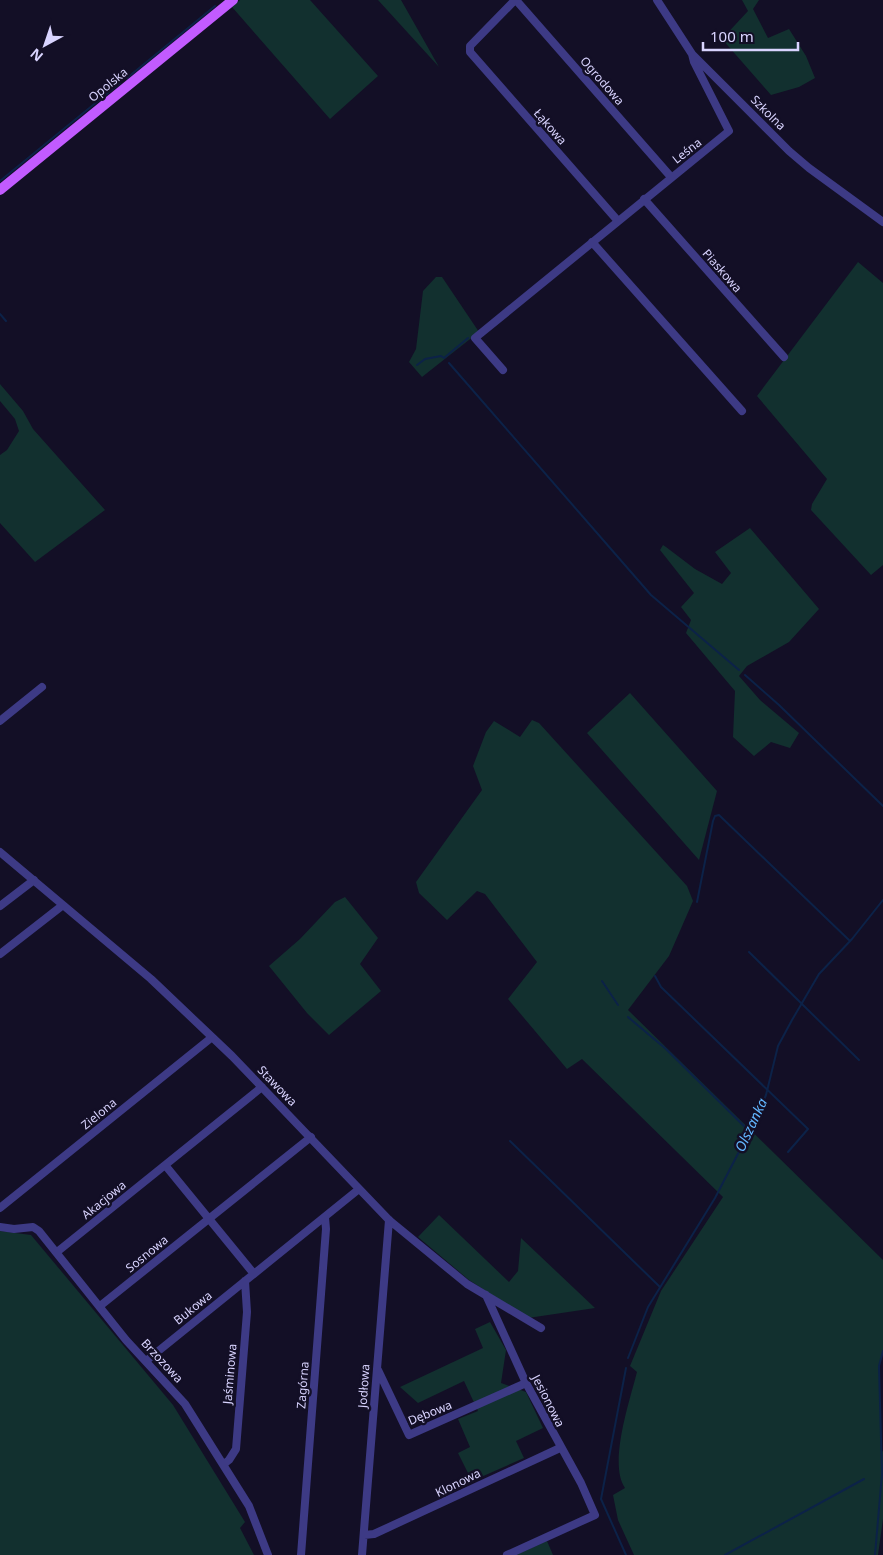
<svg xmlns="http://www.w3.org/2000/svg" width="883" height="1555" viewBox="0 0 883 1555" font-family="'Noto Sans',sans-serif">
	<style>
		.green { fill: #12302f }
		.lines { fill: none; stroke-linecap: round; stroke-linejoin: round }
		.stream { stroke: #0c2248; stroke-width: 2 }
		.minor { stroke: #3d3a85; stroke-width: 8 }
		.major { stroke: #c25bff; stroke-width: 10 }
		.labels { text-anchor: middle; stroke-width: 5; stroke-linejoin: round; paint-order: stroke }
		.street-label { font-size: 12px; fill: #d9d4ff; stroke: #130f26 }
		.water-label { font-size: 14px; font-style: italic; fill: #62b6ff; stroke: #130f26 }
	</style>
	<rect width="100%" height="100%" fill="#130f26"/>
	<path class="green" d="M240,0H310L378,76L330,119L232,7Z
		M378,0H401L439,67Z
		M742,0H759L753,9L768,38L789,29L806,56L815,78L799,87L771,95L722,39L748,11Z
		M858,262L883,283V565L871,575L811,510L812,504L827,479L757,396Z
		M436,277H442L479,332L422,377L409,362L416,349L423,291Z
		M0,384L23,411L33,429L105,510L35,562L0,523V455L7,450L19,431L15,419L0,401Z
		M750,528L819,609L789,642L747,666L739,676L760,700L799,733L790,748L771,742L754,756L733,737L735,691L686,633L691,620L681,607L694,593L660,550L663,545L666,547L695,569L722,584L731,573L715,552Z
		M630,693L717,791L699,860L587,733Z
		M532,720L539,723L687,886L693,901L669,956L628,1010L883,1260V1351L879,1366L881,1452L883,1451V1519L878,1555H634L618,1520L613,1495L625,1488C608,1464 630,1400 637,1372L630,1366L661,1291L723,1197L582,1059L567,1069L508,999L537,962L485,894L477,891L447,920L419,893L416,882L482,790L473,766L486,732L494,721L520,737Z
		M345,897L378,938L360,964L381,991L329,1035L307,1013L269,966L300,939L335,902Z
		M439,1215L509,1282L518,1271L521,1238L595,1308L528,1318L469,1280L418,1237Z
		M0,1231L31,1235L173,1405L245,1522L240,1528L254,1555H0Z
		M490,1322L506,1350L501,1383L526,1392L543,1428L516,1441L524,1458L472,1481L458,1453L470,1447L458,1419L478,1411L464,1381L418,1403L400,1387L483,1348L475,1329Z
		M547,1541L553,1555H516Z"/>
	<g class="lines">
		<path class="stream" d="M127,78L215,6
			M0,181L120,83
			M0,314L6,321
			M444,358L468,338
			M449,363L651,595L739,670
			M417,365L425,359L441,356L444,358
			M745,675L779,705L883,806
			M697,902L713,821L715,816L719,815L850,941
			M749,952L859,1060
			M655,976L661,987L808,1129L788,1152
			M602,981L618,1005
			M628,1017L666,1049L749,1131
			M510,1141L660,1287
			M628,1358L648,1307L715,1198L756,1119L766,1095L778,1046L792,1020L819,974L852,939L883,900
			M626,1555L601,1499L626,1368
			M725,1555L864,1479
			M875,1555L882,1474L879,1366L883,1351"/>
		<path class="minor" d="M515,0L470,46V52L618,221
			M516,0L671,177
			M657,0L692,54L789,151L809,168L883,222
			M644,199L784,357
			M592,242L742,411
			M503,370L475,338L729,131L694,62L692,54
			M0,721L42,687
			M0,852L151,979L232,1056L389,1220L467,1284L541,1328
			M0,906L34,880
			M0,954L63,905
			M165,1165L254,1274
			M0,1208L211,1038
			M0,1227L14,1229L33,1227L39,1231L126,1340L185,1404L249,1506L268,1555
			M57,1252L262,1087
			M486,1295L526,1383L581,1483L595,1515L507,1555
			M100,1306L311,1137
			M146,1361L359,1189
			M378,1370L409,1435L526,1383
			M224,1464L229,1460L236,1449L247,1312L245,1281
			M364,1535L374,1534L560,1448
			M301,1555L326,1229L325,1217
			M362,1555L389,1220"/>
		<path class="major" d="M0,190L233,0"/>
	</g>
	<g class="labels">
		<g class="street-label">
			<text transform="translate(602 81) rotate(49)" y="4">Ogrodowa</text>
			<text transform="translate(108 85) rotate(-39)" y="4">Opolska</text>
			<text transform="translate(768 113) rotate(45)" y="4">Szkolna</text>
			<text transform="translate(550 127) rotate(49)" y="4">Łąkowa</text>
			<text transform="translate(687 151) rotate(-38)" y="4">Leśna</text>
			<text transform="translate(722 271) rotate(49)" y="4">Piaskowa</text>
			<text transform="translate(277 1086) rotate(46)" y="4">Stawowa</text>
			<text transform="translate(99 1114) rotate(-39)" y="4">Zielona</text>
			<text transform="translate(104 1200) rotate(-39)" y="4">Akacjowa</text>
			<text transform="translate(147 1254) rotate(-39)" y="4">Sosnowa</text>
			<text transform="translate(193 1308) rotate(-39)" y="4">Bukowa</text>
			<text transform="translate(162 1361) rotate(47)" y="4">Brzozowa</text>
			<text transform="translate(230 1374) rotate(-85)" y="4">Jaśminowa</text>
			<text transform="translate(303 1385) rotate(-86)" y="4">Zagórna</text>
			<text transform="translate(364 1386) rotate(-86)" y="4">Jodłowa</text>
			<text transform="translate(548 1401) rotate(63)" y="4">Jesionowa</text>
			<text transform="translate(430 1413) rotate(-22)" y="4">Dębowa</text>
			<text transform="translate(458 1483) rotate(-26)" y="4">Klonowa</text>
		</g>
		<g class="water-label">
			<text transform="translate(751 1125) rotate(-65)" y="5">Olszanka</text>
		</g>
	</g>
	<g transform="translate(45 45) rotate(220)" stroke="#130f26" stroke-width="4" paint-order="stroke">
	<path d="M0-4L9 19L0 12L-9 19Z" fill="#d9d4ff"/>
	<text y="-8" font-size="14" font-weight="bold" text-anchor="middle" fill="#d9d4ff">N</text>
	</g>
	<path d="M703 42v8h95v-8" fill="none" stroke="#d9d4ff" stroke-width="2.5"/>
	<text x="710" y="42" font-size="15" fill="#d9d4ff" stroke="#130f26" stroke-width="4" paint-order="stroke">100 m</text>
</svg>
